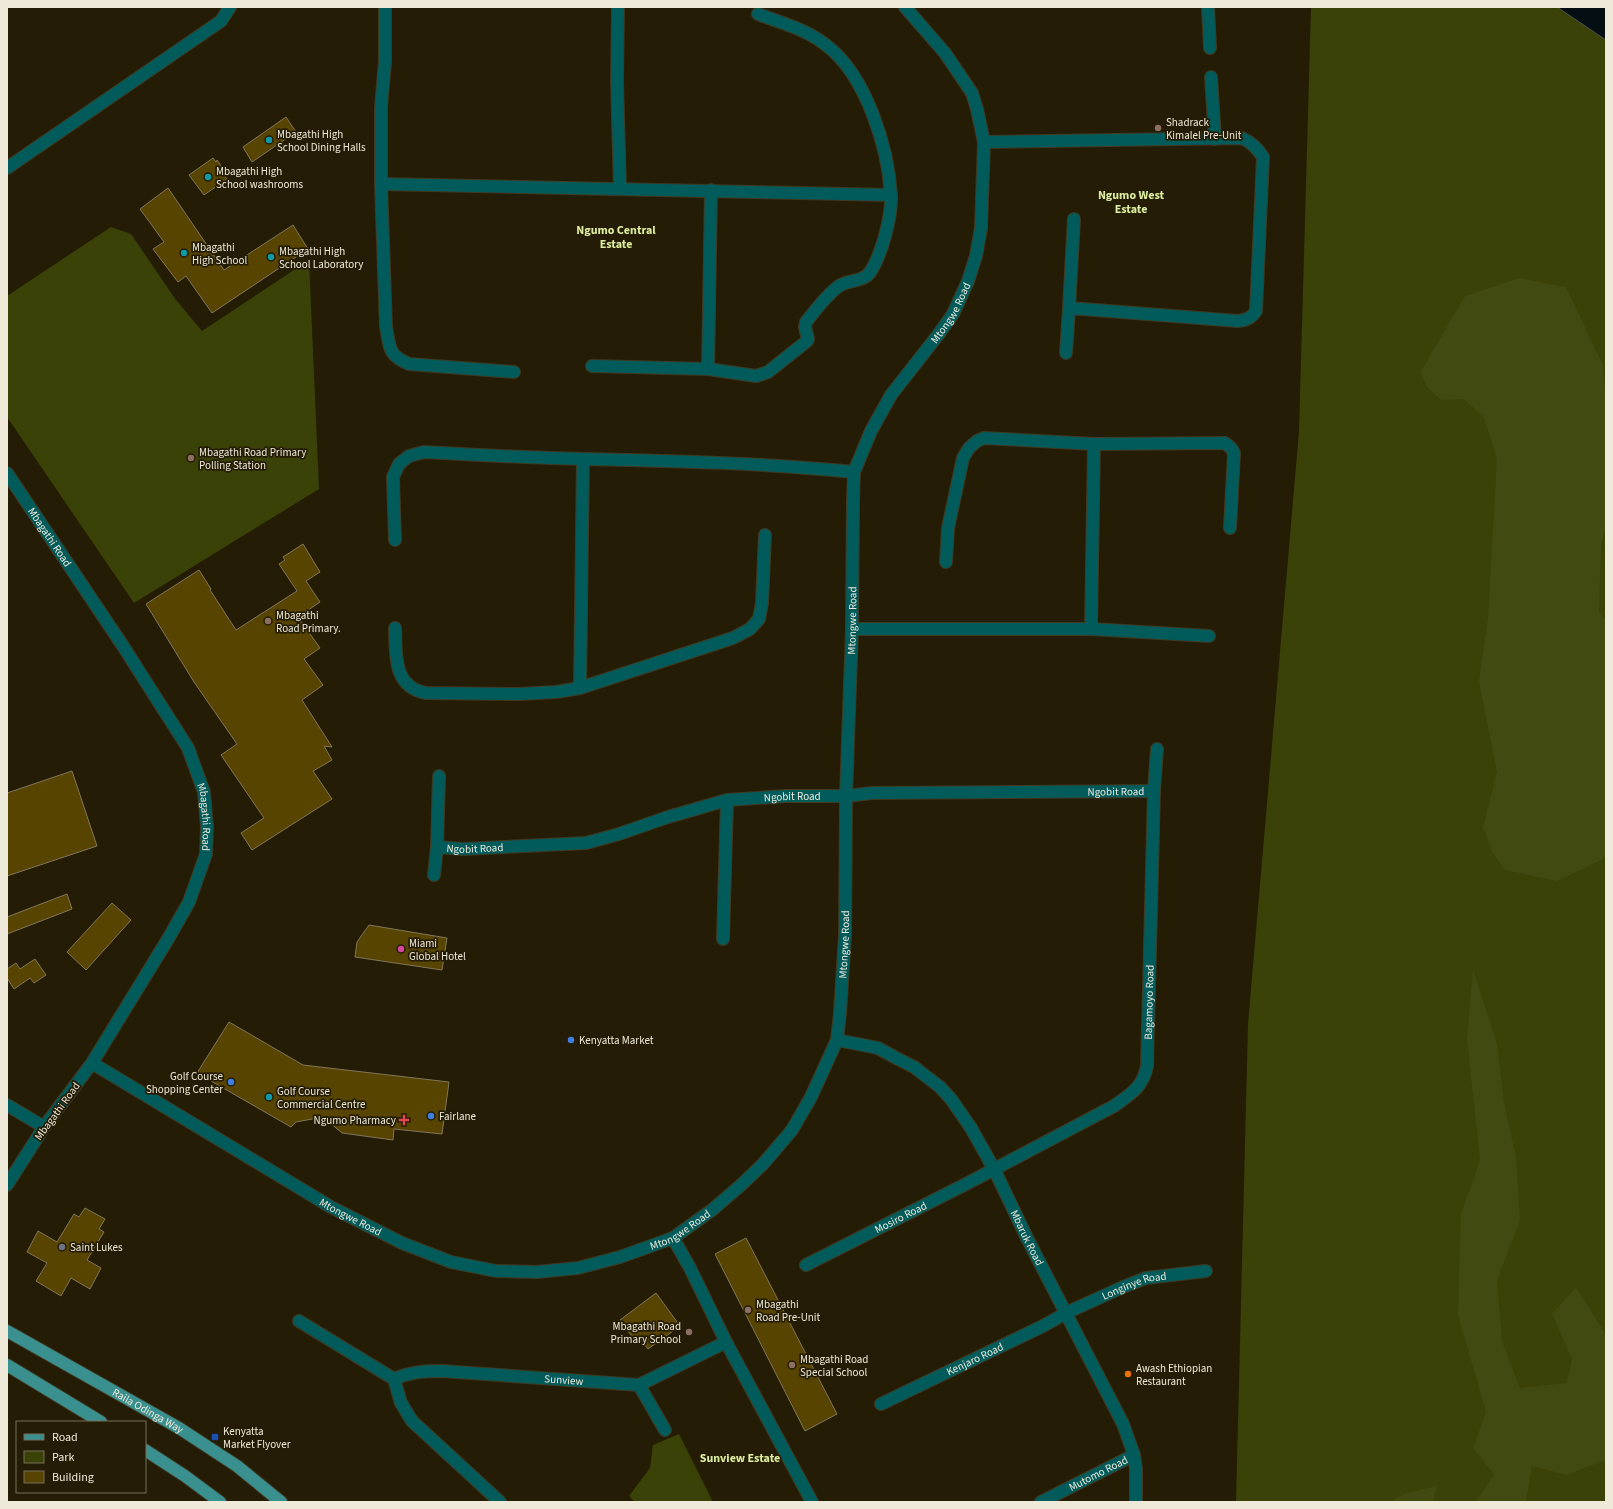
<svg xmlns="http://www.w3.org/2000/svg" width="1613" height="1509" viewBox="0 0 1613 1509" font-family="'Source Sans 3',sans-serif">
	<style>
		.green { fill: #3a4208 }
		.forest { fill: #414a10 }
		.water { fill: #040e13; stroke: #4a504f }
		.building { fill: #584401; stroke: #81765c }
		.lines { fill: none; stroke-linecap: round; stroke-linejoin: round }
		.minor-casing { stroke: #403922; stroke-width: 14 }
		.major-casing { stroke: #403922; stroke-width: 14 }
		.minor { stroke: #025b5b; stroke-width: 12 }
		.major { stroke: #3a908f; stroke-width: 12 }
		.education-dot { fill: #8d6e63; stroke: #241c04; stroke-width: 1.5 }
		.culture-dot { fill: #0f9aa8; stroke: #241c04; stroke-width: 1.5 }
		.hotel-dot { fill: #d1479c; stroke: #241c04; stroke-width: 1.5 }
		.shop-dot { fill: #3f7fe0; stroke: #241c04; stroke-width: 1.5 }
		.health-dot { fill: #e0444e; stroke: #241c04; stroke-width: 1.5 }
		.worship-dot { fill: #6b7280; stroke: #241c04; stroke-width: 1.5 }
		.food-dot { fill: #e8710a; stroke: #241c04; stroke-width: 1.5 }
		.transit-dot { fill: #1a4fb4; stroke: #241c04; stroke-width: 1.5 }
		.labels { text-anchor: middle; stroke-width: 3.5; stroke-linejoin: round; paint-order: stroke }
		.poi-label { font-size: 11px; fill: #efe9da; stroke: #241c04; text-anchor: start }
		.street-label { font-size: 11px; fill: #efe9da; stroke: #241c04 }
		.neighbourhood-label { font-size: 12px; font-weight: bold; fill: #ddec9f; stroke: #241c04 }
	</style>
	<rect width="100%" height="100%" fill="#241c04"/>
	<path class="green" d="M1311,7H1606V1502H1236L1248,1024L1299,431Z
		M111,227L131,234L176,300L202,331L309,260L319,489L134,603L7,417V296Z
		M679,1434L713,1502H635L629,1496L650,1468L653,1445Z"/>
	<path class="forest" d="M1519,278L1566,287L1603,365L1606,403V527L1601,543L1599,612L1606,620V856L1603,859L1557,881L1505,870L1492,852L1483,827L1497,772L1479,682L1488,618L1497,458L1484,418L1464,399L1441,400L1426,386L1421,371L1465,296Z
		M1473,969L1497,1044L1504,1103L1516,1157L1520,1221L1497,1280L1502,1341L1520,1388L1567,1383L1572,1359L1552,1314L1576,1287L1606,1335V1464L1603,1461L1566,1475L1532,1466L1526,1502H1476L1494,1474L1473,1448L1486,1412L1458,1315L1461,1214L1480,1160L1467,1039Z
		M1437,1486L1433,1502H1391L1404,1494Z"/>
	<path class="water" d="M1557,7H1606V40Z"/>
	<path class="building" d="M286,117L296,132L252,162L243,147Z
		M213,158L216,162L217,160L226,173L224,175L227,179L204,195L189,175Z
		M168,188L224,270L293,225L308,249L212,313L186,276L178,282L153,249L164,242L140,209Z
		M303,544L320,572L306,581L320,602L298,617L320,648L304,659L323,685L302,700L332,747L324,746L332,760L313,771L332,799L252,850L241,833L264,818L221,755L237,744L194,682L146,604L199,570L211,589L210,590L236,630L297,591L279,564L285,560L283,557Z
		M72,771L97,846L7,876V793Z
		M67,894L72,909L7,934V917Z
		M112,903L131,920L86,970L67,952Z
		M369,925L447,938L442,970L355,957L357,942Z
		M35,959L46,975L34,983L30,978L14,989L7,978V969L16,963L20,969Z
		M229,1022L303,1065L449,1082L442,1134L394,1129L393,1140L342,1133L323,1117L296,1122L291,1127L197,1073Z
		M85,1208L105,1219L99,1229L104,1232L87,1260L101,1268L90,1289L71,1278L61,1296L36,1281L47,1263L27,1252L38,1231L57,1242L74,1214L79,1217Z
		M746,1238L837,1414L805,1431L715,1254Z
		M656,1293L680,1326L648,1349L640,1339L636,1342L620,1320Z"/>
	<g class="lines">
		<defs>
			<g id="minor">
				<path d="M385,7V62L381,107V184L386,327C390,348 388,355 409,364L514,372"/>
				<path d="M618,7L617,81L620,189"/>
				<path d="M1208,7L1210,48"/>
				<path d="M1211,77L1215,139"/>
				<path d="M984,142L1242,138C1252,143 1257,148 1263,157L1256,311C1251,318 1247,320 1238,321L1069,308L1074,219"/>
				<path d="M7,168L221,21L230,7"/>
				<path d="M381,184L891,195"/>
				<path d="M1066,353L1069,308"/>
				<path d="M592,366L708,369L756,376L768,372L807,341L808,339L805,327L806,322C813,313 830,292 839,286C849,279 863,283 871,271C882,253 892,216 891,195C888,147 866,75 826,45C806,29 781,23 758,14"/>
				<path d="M708,369L711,190"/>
				<path id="s1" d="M7,473L123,646L188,748L204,792L207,827L206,854L189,902L168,939L92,1063L44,1127L7,1185"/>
				<path d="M395,540L393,477L399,464L409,456L424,452C477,455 531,458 585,459C675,461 765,463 854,472"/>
				<path d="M946,562L948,528L963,458L969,448L977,441L984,438L1094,444L1225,443L1231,448L1234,453L1230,528"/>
				<path d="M395,628C396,655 393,687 426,693L519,694L556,692L580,688L733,638L750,629L759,619L762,603L765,535"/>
				<path d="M852,629H1091L1209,636"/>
				<path d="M1091,629L1094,444"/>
				<path d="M580,688L583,459"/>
				<path id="s2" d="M437,847L463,849L586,843L619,834L668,817L727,800L786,796H846L872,793L1154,791"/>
				<path d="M434,875L437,847L439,776"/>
				<path d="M723,939L727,800"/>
				<path id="s3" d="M837,1040L878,1048L898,1059L914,1067L940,1087L951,1099L971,1128L994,1169L1027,1238L1123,1424L1134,1455L1136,1469V1502"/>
				<path id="s4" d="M92,1063L331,1207L402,1243L451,1262L496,1271L537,1272L578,1268L620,1257L673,1238L712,1210L741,1185L763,1164L792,1130L811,1097L837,1040L840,1013L845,935L846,796L852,629L853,501L854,472L871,431L891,395L938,335L953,314L968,281L976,256L981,228L984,142L977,109L972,93L945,53L905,7"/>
				<path d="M7,1105L44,1127"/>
				<path d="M673,1238L690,1268L726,1342L812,1502"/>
				<path id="s5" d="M806,1265L968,1183L1114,1106C1131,1094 1143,1087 1147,1066L1154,791L1157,749"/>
				<path d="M299,1321L394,1379"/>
				<path d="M639,1385L665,1430"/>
				<path id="s6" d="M881,1404L1043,1326L1066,1313L1123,1287L1146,1278L1206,1271"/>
				<path id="s7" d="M500,1502L412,1421L401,1403L394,1379C410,1372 424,1371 442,1371L639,1385L726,1342"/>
				<path id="s8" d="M1041,1502L1134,1455"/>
			</g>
			<g id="major">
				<path id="s9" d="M7,1331L179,1428L237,1466L281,1502"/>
				<path d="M7,1365L101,1422"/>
				<path d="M145,1450L185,1476L220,1502"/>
			</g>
		</defs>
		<use href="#minor" class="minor-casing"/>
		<use href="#major" class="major-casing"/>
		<use href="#minor" class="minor"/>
		<use href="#major" class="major"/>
	</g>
	<g class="education-dot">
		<circle cx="1158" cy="128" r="4"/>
		<circle cx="191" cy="458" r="4"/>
		<circle cx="268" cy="621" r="4"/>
		<circle cx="748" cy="1310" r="4"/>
		<circle cx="689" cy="1332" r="4"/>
		<circle cx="792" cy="1365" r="4"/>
	</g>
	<g class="culture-dot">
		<circle cx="269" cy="140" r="4"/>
		<circle cx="208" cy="177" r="4"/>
		<circle cx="184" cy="253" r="4"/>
		<circle cx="271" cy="257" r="4"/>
		<circle cx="269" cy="1097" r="4"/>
	</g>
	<circle class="hotel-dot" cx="401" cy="949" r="4"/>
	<g class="shop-dot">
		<circle cx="571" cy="1040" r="4"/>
		<circle cx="231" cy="1082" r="4"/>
		<circle cx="431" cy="1116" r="4"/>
	</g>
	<path class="health-dot" d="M402 1114h4v4h4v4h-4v4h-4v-4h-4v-4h4z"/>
	<circle class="worship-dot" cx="62" cy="1247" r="4"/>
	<circle class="food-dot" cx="1128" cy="1374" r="4"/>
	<rect class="transit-dot" x="211" y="1433" width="8" height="8" rx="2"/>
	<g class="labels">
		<g class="poi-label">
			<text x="1166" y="126">Shadrack<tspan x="1166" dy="13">Kimalel Pre-Unit</tspan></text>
			<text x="277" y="138">Mbagathi High<tspan x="277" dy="13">School Dining Halls</tspan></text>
			<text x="216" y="175">Mbagathi High<tspan x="216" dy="13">School washrooms</tspan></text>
			<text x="192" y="251">Mbagathi<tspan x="192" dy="13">High School</tspan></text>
			<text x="279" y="255">Mbagathi High<tspan x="279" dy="13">School Laboratory</tspan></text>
			<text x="199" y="456">Mbagathi Road Primary<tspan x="199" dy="13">Polling Station</tspan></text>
			<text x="276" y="619">Mbagathi<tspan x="276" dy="13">Road Primary.</tspan></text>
			<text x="409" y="947">Miami<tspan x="409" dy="13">Global Hotel</tspan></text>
			<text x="579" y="1044">Kenyatta Market</text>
			<text x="223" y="1080" text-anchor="end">Golf Course<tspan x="223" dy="13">Shopping Center</tspan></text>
			<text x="277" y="1095">Golf Course<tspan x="277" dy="13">Commercial Centre</tspan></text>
			<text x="439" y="1120">Fairlane</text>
			<text x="396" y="1124" text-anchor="end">Ngumo Pharmacy</text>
			<text x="70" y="1251">Saint Lukes</text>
			<text x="756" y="1308">Mbagathi<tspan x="756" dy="13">Road Pre-Unit</tspan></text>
			<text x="681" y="1330" text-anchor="end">Mbagathi Road<tspan x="681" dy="13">Primary School</tspan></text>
			<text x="800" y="1363">Mbagathi Road<tspan x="800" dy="13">Special School</tspan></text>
			<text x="1136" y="1372">Awash Ethiopian<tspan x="1136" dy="13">Restaurant</tspan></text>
			<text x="223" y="1435">Kenyatta<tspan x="223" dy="13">Market Flyover</tspan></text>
		</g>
		<g class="street-label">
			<text dy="4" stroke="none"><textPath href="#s4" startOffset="1657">Mtongwe Road</textPath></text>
			<text dy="4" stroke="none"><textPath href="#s1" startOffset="77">Mbagathi Road</textPath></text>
			<text dy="4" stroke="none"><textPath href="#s4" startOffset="1321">Mtongwe Road</textPath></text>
			<text dy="4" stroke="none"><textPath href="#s2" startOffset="686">Ngobit Road</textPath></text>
			<text dy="4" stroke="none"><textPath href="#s2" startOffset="362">Ngobit Road</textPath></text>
			<text dy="4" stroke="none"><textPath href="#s1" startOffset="401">Mbagathi Road</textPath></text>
			<text dy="4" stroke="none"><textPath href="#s2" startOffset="38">Ngobit Road</textPath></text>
			<text dy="4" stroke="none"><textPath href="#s4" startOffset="997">Mtongwe Road</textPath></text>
			<text dy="4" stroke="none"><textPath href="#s5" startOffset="464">Bagamoyo Road</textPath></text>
			<text transform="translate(57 1111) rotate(-54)" y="4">Mbagathi Road</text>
			<text dy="4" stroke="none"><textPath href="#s4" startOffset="301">Mtongwe Road</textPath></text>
			<text dy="4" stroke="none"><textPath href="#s5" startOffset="106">Mosiro Road</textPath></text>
			<text dy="4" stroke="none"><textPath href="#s4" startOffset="649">Mtongwe Road</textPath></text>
			<text dy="4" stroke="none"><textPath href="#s3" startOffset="290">Mbaruk Road</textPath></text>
			<text dy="4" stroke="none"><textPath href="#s6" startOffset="280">Longinye Road</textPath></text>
			<text dy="4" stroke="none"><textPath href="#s6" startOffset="104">Kenjaro Road</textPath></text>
			<text dy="4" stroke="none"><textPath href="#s7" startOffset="337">Sunview</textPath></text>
			<text dy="4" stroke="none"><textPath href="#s9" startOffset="162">Raila Odinga Way</textPath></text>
			<text dy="4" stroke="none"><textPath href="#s8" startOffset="64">Mutomo Road</textPath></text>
		</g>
		<g class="neighbourhood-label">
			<text x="1131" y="199">Ngumo West<tspan x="1131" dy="14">Estate</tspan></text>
			<text x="616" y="234">Ngumo Central<tspan x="616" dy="14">Estate</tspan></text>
			<text x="740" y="1462">Sunview Estate</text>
		</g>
	</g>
	<rect width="1613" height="1509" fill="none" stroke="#efe9da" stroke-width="16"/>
	<rect x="16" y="1421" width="130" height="72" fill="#241c04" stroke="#756e5a"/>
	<rect x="24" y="1434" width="20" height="6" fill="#3a908f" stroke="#756e5a"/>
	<text x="52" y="1441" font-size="12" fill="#efe9da">Road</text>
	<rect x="24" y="1451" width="20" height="12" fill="#3a4208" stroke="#756e5a"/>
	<text x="52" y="1461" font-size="12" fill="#efe9da">Park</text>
	<rect x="24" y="1471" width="20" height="12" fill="#584401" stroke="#756e5a"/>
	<text x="52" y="1481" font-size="12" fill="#efe9da">Building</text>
</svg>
